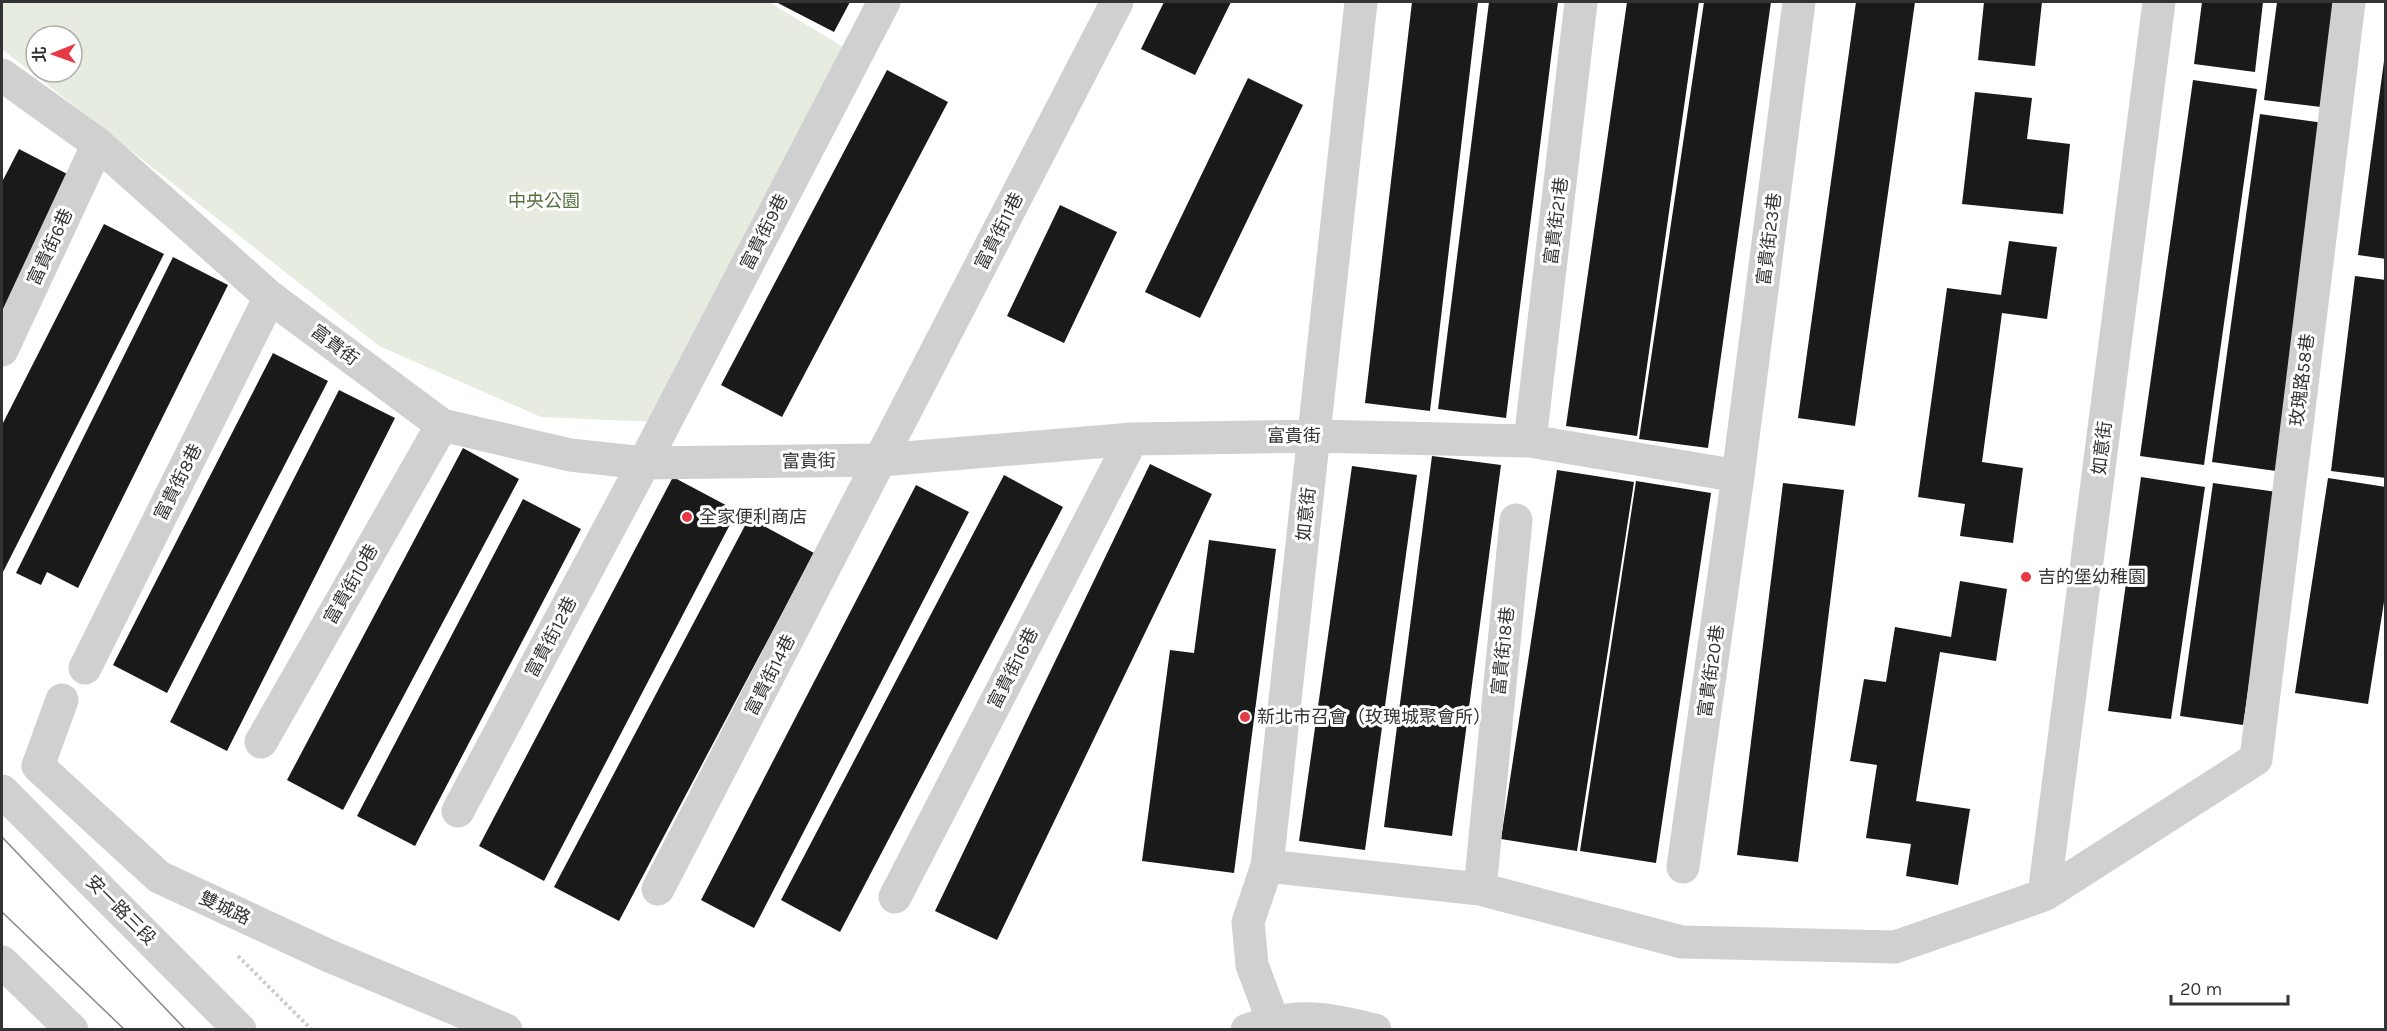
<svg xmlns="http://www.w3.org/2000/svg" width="2387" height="1031" viewBox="0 0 2387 1031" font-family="Karla,'Noto Sans TC',sans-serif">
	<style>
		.green { fill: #e6ecdf; fill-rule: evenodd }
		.building { fill: #1a1a1a }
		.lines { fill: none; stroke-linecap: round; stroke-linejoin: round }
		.path { stroke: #cdcdcd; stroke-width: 4; stroke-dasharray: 3 3; stroke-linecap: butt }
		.minor { stroke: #d0d0d0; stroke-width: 33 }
		.tram { stroke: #888; stroke-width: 1.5 }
		.poi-dot { fill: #e63946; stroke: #fff; stroke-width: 2 }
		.labels { text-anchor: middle; stroke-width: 6; stroke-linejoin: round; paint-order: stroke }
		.park-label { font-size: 18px; fill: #56703f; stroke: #fff }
		.street-label { font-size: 18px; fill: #333; stroke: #fff }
		.poi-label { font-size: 18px; fill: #333; stroke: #fff; text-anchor: start }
	</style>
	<rect width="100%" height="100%" fill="#fff"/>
	<path class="green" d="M2,2H773L772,4L845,48L657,422L541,417L379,346L2,49ZM36,36H72V72H36Z"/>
	<path class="building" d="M776,2H850L834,32Z
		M1164,2H1231L1195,75L1141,49Z
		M1412,2H1478L1430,411L1365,403Z
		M1489,2H1558L1506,418L1438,409Z
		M1627,2H1699L1637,436L1566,426Z
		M1704,2H1771L1708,448L1639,439Z
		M1856,2H1915L1855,426L1798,418Z
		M1984,2H2042L2035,66L1978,60Z
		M2202,2H2263L2255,72L2194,64Z
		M2277,2H2334L2321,107L2264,100Z
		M2384,61H2386V259L2358,255Z
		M887,70L948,102L782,417L721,385Z
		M1248,78L1303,105L1200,318L1145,292Z
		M2193,80L2257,89L2204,465L2140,456Z
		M1975,92L2032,98L2027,139L2070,144L2063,214L1962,204Z
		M2260,114L2324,123L2276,471L2212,462Z
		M19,149L73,177L2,318V182Z
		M1060,205L1117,232L1064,343L1007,316Z
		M104,224L164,254L2,574V425Z
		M2009,241L2057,247L2047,319L2002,313L1982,462L2023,468L2013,543L1960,536L1965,504L1918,497L1947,288L2001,295Z
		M173,257L228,285L78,588L47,572L41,585L16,573Z
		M2355,276L2386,280V478L2331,471Z
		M273,353L328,381L167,693L113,665Z
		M339,390L395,418L227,751L170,722Z
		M463,448L519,479L343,810L287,780Z
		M1432,456L1501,465L1452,836L1384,827Z
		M1150,464L1212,494L997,940L935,911Z
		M1352,466L1417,475L1365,850L1299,841Z
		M1557,470L1634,482L1577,851L1501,839Z
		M1004,475L1063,507L840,932L781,900Z
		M673,477L737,511L544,881L479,846Z
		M2141,477L2205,487L2171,719L2108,711Z
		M2328,478L2386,487V589L2368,704L2295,693Z
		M1636,481L1711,493L1656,863L1580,851Z
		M1783,483L1844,490L1798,862L1737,855Z
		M2213,483L2277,492L2243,725L2180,716Z
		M916,485L969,512L754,928L701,900Z
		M523,499L581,529L415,846L357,816Z
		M749,518L814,553L619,921L554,887Z
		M1209,540L1276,549L1234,873L1142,861L1170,650L1194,653Z
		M1960,581L2007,589L1996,661L1940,652L1916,801L1970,809L1958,885L1906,876L1911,844L1866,838L1877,765L1850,761L1864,679L1886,682L1895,627L1951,637Z"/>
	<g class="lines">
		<path class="path" d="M238,956L312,1030"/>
		<path class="minor" d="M2,75L98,144L270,297L442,425L570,455L644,463L881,460L1132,439L1315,436L1530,441L1738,476
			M2,350L98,144
			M1530,441L1581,2
			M85,668L270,297
			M62,700L38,766L159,877L327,955L506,1030
			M261,742L442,425
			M2,791L240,1030
			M458,811L644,463L884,2
			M1267,866L1480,889L1682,942L1895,947L2044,895L2256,759L2349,2
			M1683,867L1738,476L1799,2
			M658,889L1117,2
			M1480,889L1516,520
			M2044,895L2159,2
			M895,897L1132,439
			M2,962L72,1030
			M1273,1021L1252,965L1248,922L1267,866L1361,2
			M1247,1030C1300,1012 1323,1018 1375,1030"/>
		<path class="tram" d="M2,837L186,1030
			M2,912L125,1030"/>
	</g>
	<g class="poi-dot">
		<circle cx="687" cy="517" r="6"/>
		<circle cx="2026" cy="577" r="6"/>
		<circle cx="1245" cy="717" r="6"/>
	</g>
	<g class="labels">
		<g class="park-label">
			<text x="544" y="207">中央公園</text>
		</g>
		<g class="street-label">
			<text transform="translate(1556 221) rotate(-83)" y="6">富貴街21巷</text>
			<text transform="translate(999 231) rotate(-63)" y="6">富貴街11巷</text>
			<text transform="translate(764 232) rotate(-63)" y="6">富貴街9巷</text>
			<text transform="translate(1769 239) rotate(-83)" y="6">富貴街23巷</text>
			<text transform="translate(50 247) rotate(-65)" y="6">富貴街6巷</text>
			<text transform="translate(335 345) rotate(37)" y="6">富貴街</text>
			<text transform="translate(2302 380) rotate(-83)" y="6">玫瑰路58巷</text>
			<text x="1294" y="442">富貴街</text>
			<text transform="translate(2102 448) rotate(-83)" y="6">如意街</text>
			<text transform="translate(809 461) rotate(-1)" y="6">富貴街</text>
			<text transform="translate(178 482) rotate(-63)" y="6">富貴街8巷</text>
			<text transform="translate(1306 514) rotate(-84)" y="6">如意街</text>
			<text transform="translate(351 584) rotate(-60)" y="6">富貴街10巷</text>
			<text transform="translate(551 637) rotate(-62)" y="6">富貴街12巷</text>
			<text transform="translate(1503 651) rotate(-84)" y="6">富貴街18巷</text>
			<text transform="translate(1013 668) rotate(-63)" y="6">富貴街16巷</text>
			<text transform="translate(1711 671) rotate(-82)" y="6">富貴街20巷</text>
			<text transform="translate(770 675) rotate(-63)" y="6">富貴街14巷</text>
			<text transform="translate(225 908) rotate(25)" y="6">雙城路</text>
			<text transform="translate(121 910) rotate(45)" y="6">安一路三段</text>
		</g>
		<g class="poi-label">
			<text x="699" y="523">全家便利商店</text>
			<text x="2038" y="583">吉的堡幼稚園</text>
			<text x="1257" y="723">新北市召會（玫瑰城聚會所）</text>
		</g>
	</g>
	<rect width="2387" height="1031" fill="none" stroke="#333333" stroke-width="6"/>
	<g transform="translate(54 54) rotate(269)"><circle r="28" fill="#ffffff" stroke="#adadad" stroke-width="1.5"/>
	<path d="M0-4.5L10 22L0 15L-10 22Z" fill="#e63946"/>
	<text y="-9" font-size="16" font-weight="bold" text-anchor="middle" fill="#333333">北</text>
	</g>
	<path d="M2171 995v9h117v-9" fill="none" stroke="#333333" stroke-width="3"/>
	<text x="2180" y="995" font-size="18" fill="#333333" stroke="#ffffff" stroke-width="4.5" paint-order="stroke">20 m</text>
</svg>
